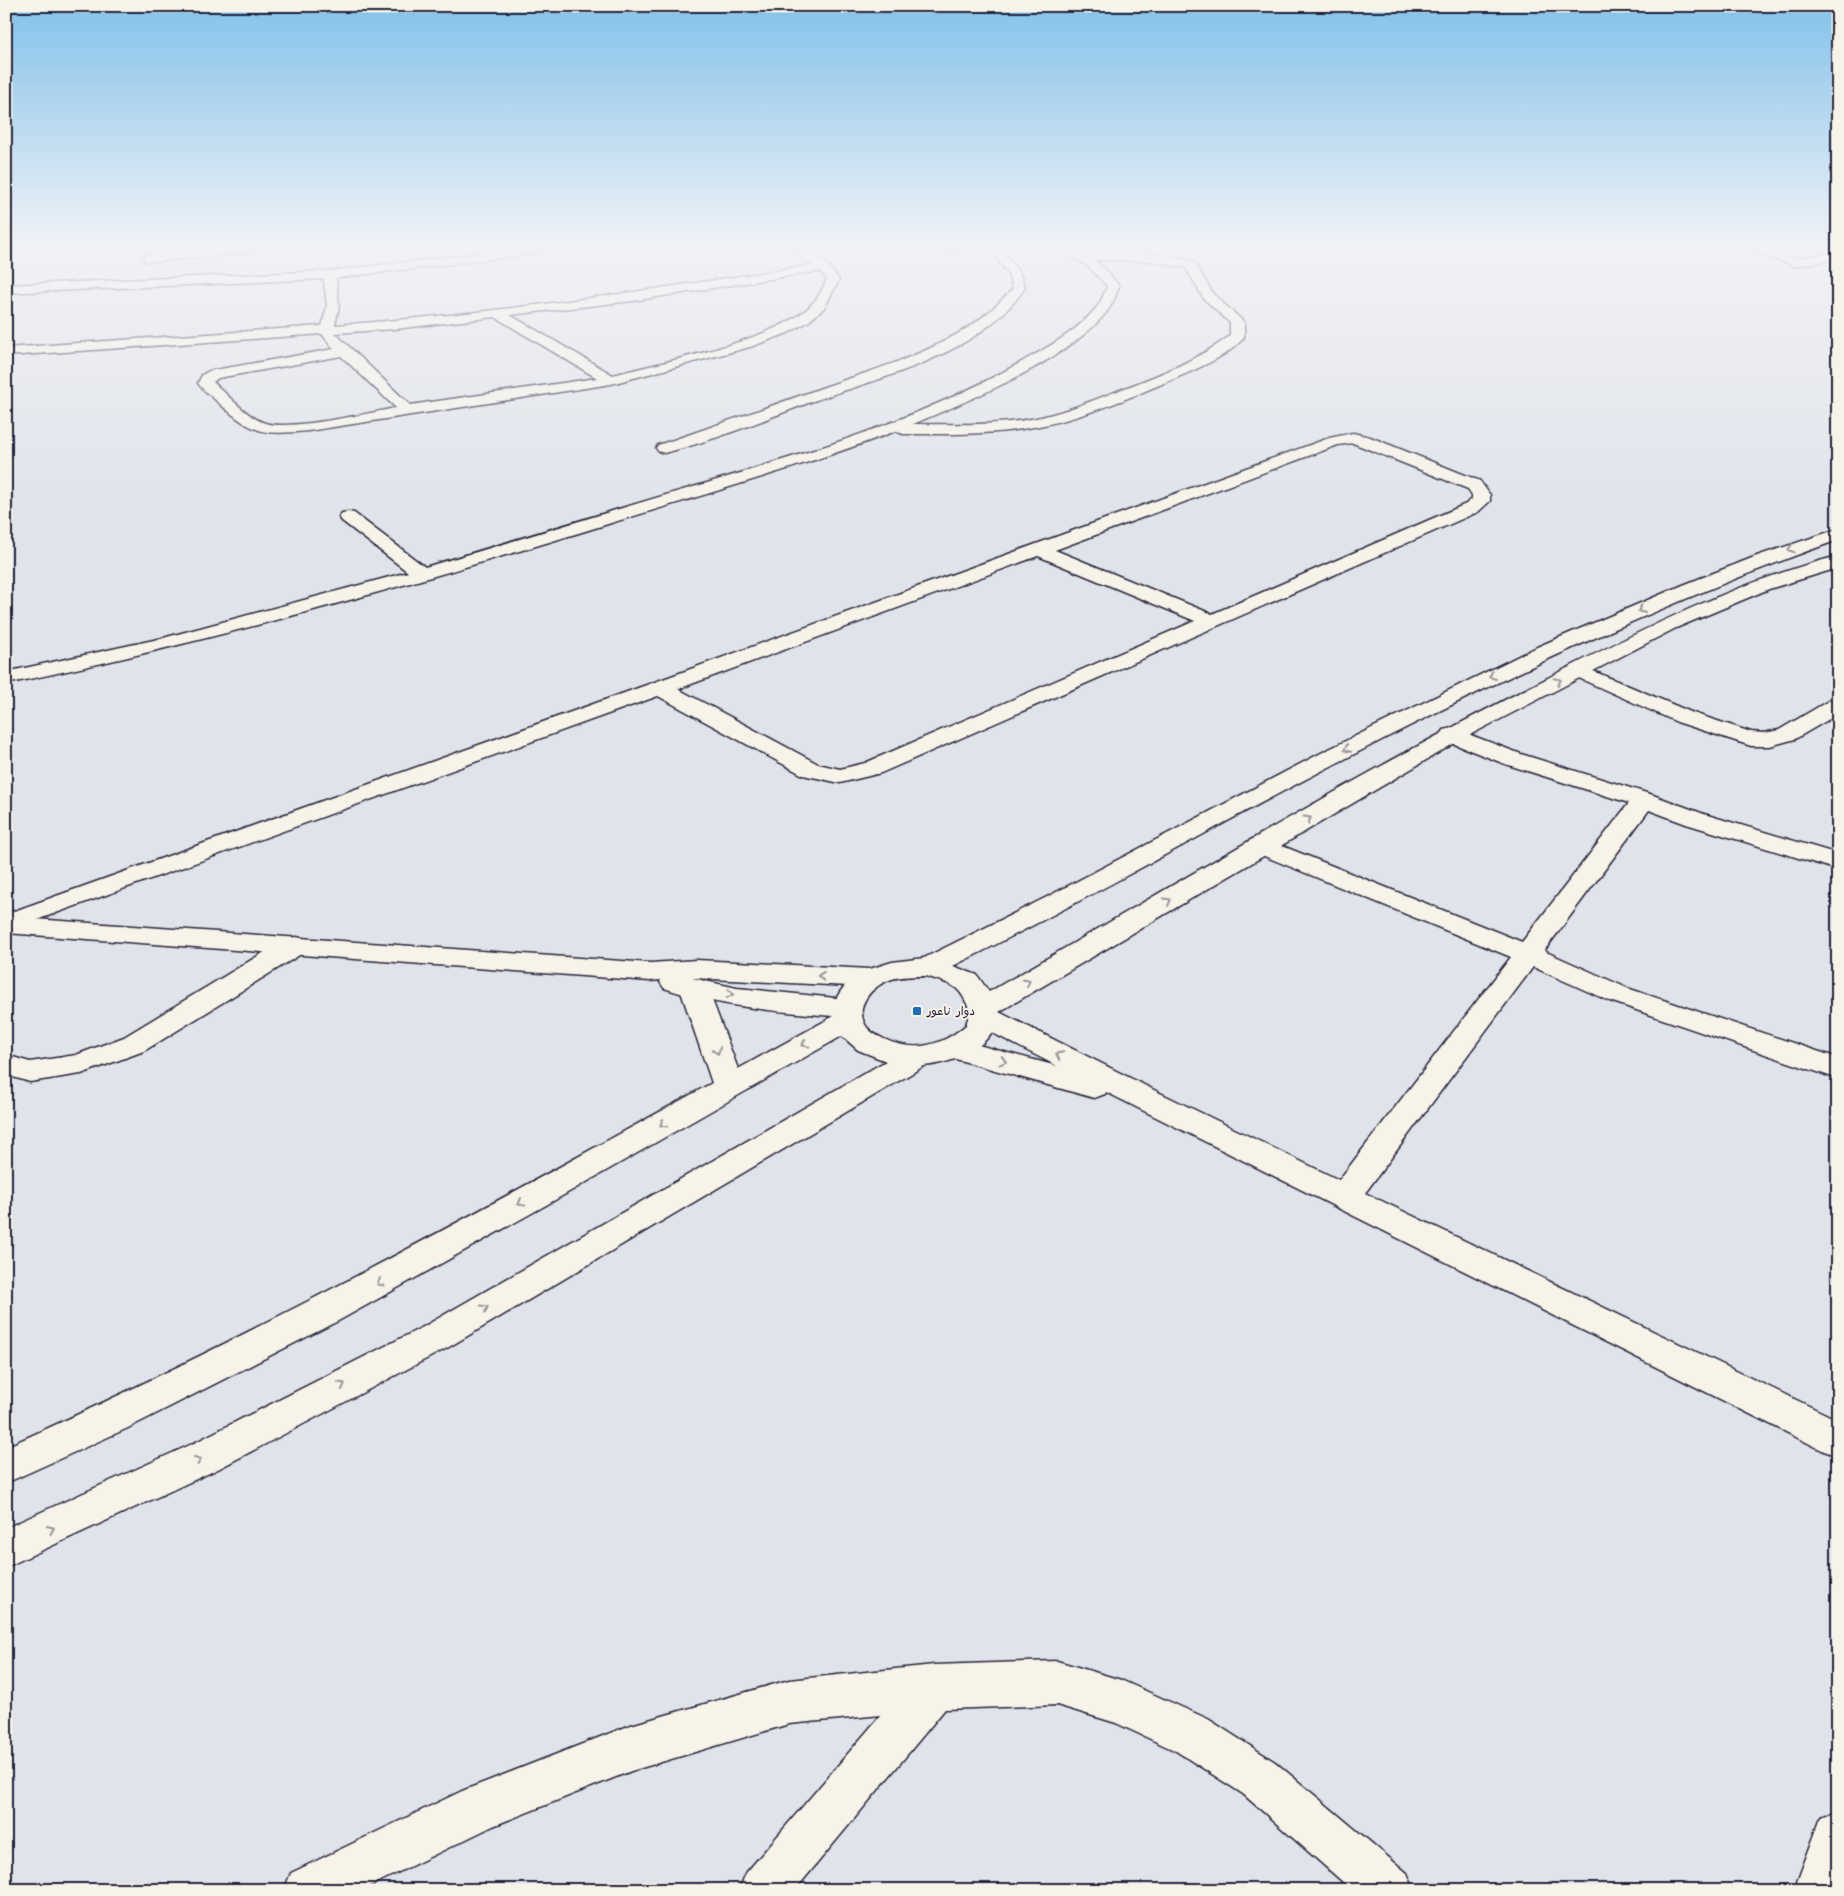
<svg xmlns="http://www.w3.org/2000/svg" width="1844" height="1896" viewBox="0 0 1844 1896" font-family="Kalam,'Playpen Sans Arabic',sans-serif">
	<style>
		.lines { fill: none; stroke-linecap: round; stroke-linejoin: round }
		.minor-casing { stroke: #22223b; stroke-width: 3 }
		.tertiary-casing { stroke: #22223b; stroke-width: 3 }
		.primary-casing { stroke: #22223b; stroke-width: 3 }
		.minor { fill: #f7f3e8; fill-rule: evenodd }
		.tertiary { fill: #f7f3e8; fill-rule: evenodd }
		.primary { fill: #f7f3e8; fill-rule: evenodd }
		.oneway { stroke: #97959a }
		.poi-dot { fill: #1f6fb2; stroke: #f7f3e8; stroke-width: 2 }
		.labels { text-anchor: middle; stroke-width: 4; stroke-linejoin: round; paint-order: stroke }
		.poi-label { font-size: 12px; fill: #22223b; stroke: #f7f3e8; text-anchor: start }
	</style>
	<rect width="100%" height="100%" fill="#e0e3ea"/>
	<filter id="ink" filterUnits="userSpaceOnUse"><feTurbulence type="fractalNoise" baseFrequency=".02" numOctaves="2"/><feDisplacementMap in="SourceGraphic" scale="10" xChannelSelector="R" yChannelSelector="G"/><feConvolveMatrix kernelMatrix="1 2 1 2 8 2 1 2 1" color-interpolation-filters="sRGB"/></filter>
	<g filter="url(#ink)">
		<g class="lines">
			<defs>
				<path id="minor" d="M202,250H256L250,253L147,262L141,258L147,254Z
					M508,250H545L539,253L336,278L339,306L335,325C495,314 654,290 812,265L792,250C815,250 827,262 839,280L824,308L809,321L788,333L750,347L611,384L308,431C262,435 255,434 220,404C213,397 203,391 198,383L202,375L209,371L334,349L322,334L6,356V348L322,326L327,306L324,279L6,293V285L330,271ZM820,271L827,280C823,287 819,297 813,303C781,340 662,362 613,375L510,315L632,301ZM495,317L597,378L410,405L335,333L395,329ZM341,356L396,408C368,413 289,431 265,423C247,417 227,394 213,382L218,378Z
					M943,250H965L963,252L944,254Z
					M991,250H1003L1020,274L1025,288C977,357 883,376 808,403C761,421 713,441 664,453L658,451L656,448L658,445C715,426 771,406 827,386C894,363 966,344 1013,288L1008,274Z
					M1058,250H1075L1082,254C1120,251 1159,251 1195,263L1213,294L1244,322V337C1231,355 1196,369 1176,378C1129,398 1079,420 1028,428C987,435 945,434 903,434L896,431C802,467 705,494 608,524C410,585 211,642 6,684V672L163,638L408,572L342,521L339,517L342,513L348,512L354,513L425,567C494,547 563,526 632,505C765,465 903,430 1025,360C1050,346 1079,330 1097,307C1102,301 1104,293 1107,286L1088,266ZM1094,260L1152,261L1186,268L1204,299L1230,323V336C1199,359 1162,374 1125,388C1094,400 1064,413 1031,419C992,426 952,424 913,424C970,400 1071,359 1108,310C1113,303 1116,295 1119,286L1107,271Z
					M1751,250H1770L1796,258L1838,252V259L1795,266L1753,252Z
					M1353,433L1370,437L1480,481L1490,495V501L1478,512L881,773L840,783L803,775L658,696L6,931V914L652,683L1329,438ZM1353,443L1468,489L1472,495V499L1466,504L1212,614L1055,550L1338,445ZM1038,556L1195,621L865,763L840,769L818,764L678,689Z
					M1579,665L1693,713L1751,732L1764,733L1779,730L1830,700L1838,698V714L1795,739L1770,746H1751L1677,722L1572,675L1568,671L1572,667Z
					M1452,728L1521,754L1653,795L1704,814L1838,854V870L1686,824L1649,810L1544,951L1627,988L1838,1058V1079L1607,1000L1533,967L1365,1193L1838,1420V1456L1824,1451L1106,1092L1105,1094L1094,1098L945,1056L941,1049L945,1042L956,1039L1057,1066L975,1024L970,1017L975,1010L985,1008L995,1010L1160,1093L1339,1180L1511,957L1252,851L1248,846L1252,841L1261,838L1270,841L1522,942L1629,803L1505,764L1444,740L1441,735L1444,730Z
					M296,937L306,939L310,945L306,951L144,1051L81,1074L30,1082L6,1075V1055L30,1062L76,1055L124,1037L286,939Z
					M1057,1661L1121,1680L1208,1719L1275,1762L1407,1873L1414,1890H1352L1243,1794L1176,1751L1116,1723L1057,1705L945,1709L795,1890H739L746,1873L881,1715L789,1724L631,1771L493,1826L362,1890H284L291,1873L462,1791L631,1725L789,1680L934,1665Z
					M1838,1811V1890H1794L1821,1818Z"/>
				<path id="tertiary" d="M6,917L650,963L697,960L869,969L879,972L883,978L879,984L869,987L692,978L737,988L846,999L856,1001L860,1008L856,1015L846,1017C784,1012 723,1008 664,988L660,982L661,980L650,981L6,933Z"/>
				<path id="primary" d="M1838,529V540C1665,602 1500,678 1337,763C1209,829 1083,902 953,966L977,975L989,992C1172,887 1353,776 1542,681C1638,632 1733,583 1838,556V568L1769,589L1676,628L1460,740L999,1012C995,1047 955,1063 924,1066L449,1347L218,1469L6,1567V1528L190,1445L423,1327L886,1061L858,1050L842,1036L548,1204L340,1320L128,1428L6,1483V1447C249,1339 480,1211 712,1083L680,989L684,983L694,980L704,983L708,989L738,1069L834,1016L835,1001L840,992L851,978L860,972L892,962L924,958L1045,898L1323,752L1537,647L1683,585L1757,556ZM926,976C952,985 959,983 970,1011L966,1025C942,1046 914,1053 884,1039C878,1036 870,1032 866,1026C853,1005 873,985 892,979C903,976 915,976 926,976Z"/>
			</defs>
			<use href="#minor" class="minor-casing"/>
			<use href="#tertiary" class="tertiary-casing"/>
			<use href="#primary" class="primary-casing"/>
			<use href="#minor" class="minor"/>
			<use href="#tertiary" class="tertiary"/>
			<use href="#primary" class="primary"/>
		</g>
		<defs><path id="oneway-chevron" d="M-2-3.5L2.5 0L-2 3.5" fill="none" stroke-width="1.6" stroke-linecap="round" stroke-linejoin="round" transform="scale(1.25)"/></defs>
		<g class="oneway">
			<use href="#oneway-chevron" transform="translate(1791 549) rotate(162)"/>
			<use href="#oneway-chevron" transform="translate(1641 610) rotate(156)"/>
			<use href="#oneway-chevron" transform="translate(1492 676) rotate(156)"/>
			<use href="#oneway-chevron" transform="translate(1558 681) rotate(-27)"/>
			<use href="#oneway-chevron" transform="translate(1347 749) rotate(153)"/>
			<use href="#oneway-chevron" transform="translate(1308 819) rotate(-30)"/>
			<use href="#oneway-chevron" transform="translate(1168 901) rotate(-30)"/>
			<use href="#oneway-chevron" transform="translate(821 976) rotate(-177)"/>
			<use href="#oneway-chevron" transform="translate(1027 982) rotate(-30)"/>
			<use href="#oneway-chevron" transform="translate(730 994) rotate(9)"/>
			<use href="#oneway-chevron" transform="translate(805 1044) rotate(151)"/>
			<use href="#oneway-chevron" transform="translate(717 1051) rotate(70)"/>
			<use href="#oneway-chevron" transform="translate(1059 1055) rotate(-153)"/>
			<use href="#oneway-chevron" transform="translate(1003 1061) rotate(15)"/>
			<use href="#oneway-chevron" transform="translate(663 1124) rotate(151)"/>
			<use href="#oneway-chevron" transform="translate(521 1203) rotate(151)"/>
			<use href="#oneway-chevron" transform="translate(380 1283) rotate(151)"/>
			<use href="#oneway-chevron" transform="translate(485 1308) rotate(-30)"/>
			<use href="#oneway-chevron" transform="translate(342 1385) rotate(-28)"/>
			<use href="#oneway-chevron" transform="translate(198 1460) rotate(-25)"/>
			<use href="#oneway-chevron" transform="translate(51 1529) rotate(-24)"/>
		</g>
	</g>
	<linearGradient id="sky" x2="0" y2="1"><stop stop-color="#83c2ea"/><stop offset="0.48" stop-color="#f1f2f6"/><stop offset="1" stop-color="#f1f2f6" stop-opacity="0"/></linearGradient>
	<rect width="1844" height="516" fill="url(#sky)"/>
	<rect class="poi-dot" x="912" y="1006" width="10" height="10" rx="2.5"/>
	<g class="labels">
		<g class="poi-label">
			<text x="927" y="1015">دوار ناعور</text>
		</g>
	</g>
	<rect width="1844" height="1896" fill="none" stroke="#f7f3e8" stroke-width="25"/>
	<rect x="12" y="12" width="1819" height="1871" fill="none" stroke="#22223b" stroke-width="2" filter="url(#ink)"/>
</svg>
